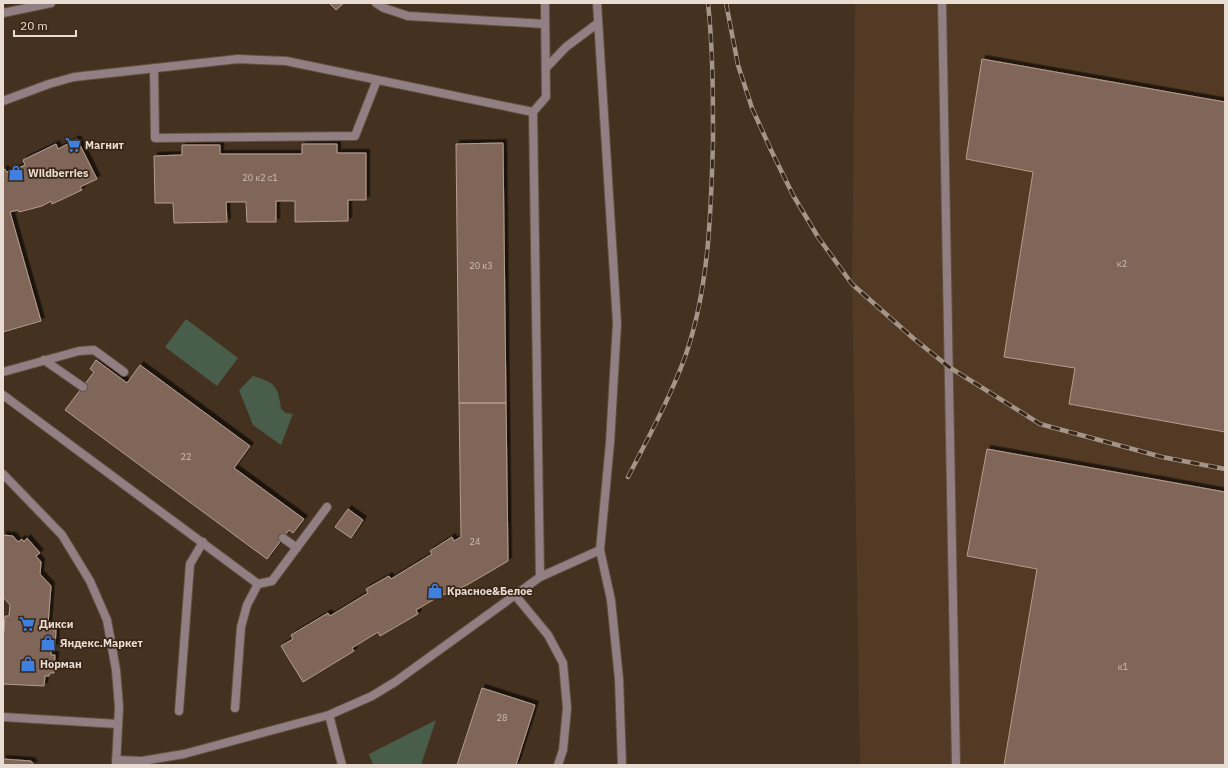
<svg xmlns="http://www.w3.org/2000/svg" width="1228" height="768" viewBox="0 0 1228 768" font-family="'IBM Plex Sans',sans-serif">
	<style>
		.built { fill: #533a24 }
		.green { fill: #495d4b }
		.building { fill: #7f6658; stroke: #b79c8c; filter: url(#shadow) }
		.lines { fill: none; stroke-linecap: round; stroke-linejoin: round }
		.service-casing { stroke: #625040; stroke-width: 10 }
		.minor-casing { stroke: #625040; stroke-width: 10 }
		.service { stroke: #927f83; stroke-width: 8 }
		.minor { stroke: #927f83; stroke-width: 8 }
		.rail-casing { stroke: #a49588; stroke-width: 4.5 }
		.rail { stroke: #3a2717; stroke-width: 3; stroke-dasharray: 9; stroke-linecap: butt }
		.labels { text-anchor: middle; stroke-width: 3.5; stroke-linejoin: round; paint-order: stroke }
		.number-label { font-size: 9px; fill: #cebeb4 }
		.poi-label { font-size: 11px; font-weight: bold; fill: #e9dcd2; stroke: #3a2717; text-anchor: start }
	</style>
	<defs>
		<filter id="shadow"><feDropShadow dx="3.5" dy="-3.5" stdDeviation="0" flood-color="#0009"/></filter>
	</defs>
	<rect width="100%" height="100%" fill="#443120"/>
	<path class="built" d="M855,3H1225V765H860L852,284Z"/>
	<path class="green" d="M186,319L238,358L217,386L165,347Z
		M253,376C275,383 278,385 281,409L286,413L293,414L281,445L253,425L239,390Z
		M436,720L421,765H373L369,754Z"/>
	<path class="building" d="M329,3H344L336,10Z
		M982,59L1225,102V432L1069,404L1075,368L1004,357L1033,172L966,159Z
		M77,139L97,179L80,187L82,190L52,204L51,201L42,206L19,212L18,210L10,212L41,321L3,332V170L5,169L6,172L16,169L25,165L23,160L56,144L58,149Z
		M503,143L506,403H459L456,144Z
		M302,144H337V153H366V200H348V221L295,222V201H276V222H247L246,202H226L227,222L174,223L173,203H155L154,156L182,155V145H220V154H302Z
		M96,360L127,383L140,365L250,446L234,468L304,519L293,533L289,530L267,559L65,410L94,372L90,369Z
		M459,403H506L508,561L467,585L438,597L416,610L418,614L380,636L378,632L352,648L354,651L303,682L281,646L293,639L291,635L328,613L330,616L368,593L366,589L389,576L391,579L432,554L430,551L452,537L454,541L461,537Z
		M987,449L1225,492V765H1004L1037,569L967,556Z
		M348,509L363,520L351,538L335,527Z
		M3,535L13,536L18,542L22,539L24,542L27,538L40,553L36,556L41,562L40,574L51,586L48,625L53,626V630H56L55,648H51V655H55L54,673H50L49,676H45L44,686L3,684V631L4,632L5,616H9L10,605L3,597Z
		M482,688L535,705L516,765H457Z
		M3,759L31,761L34,765H3Z"/>
	<g class="lines">
		<defs>
			<path id="service" d="M376,3L384,8L408,16L545,24
				M597,3L617,323L610,443L600,550L611,600L619,679L622,765
				M942,3L956,765
				M3,13L51,3
				M154,68L155,138L355,136L377,80
				M546,68L566,47L598,23
				M44,360L83,387
				M3,372L79,351L94,350L124,372
				M3,395L258,584L272,581L327,507
				M283,538L297,548
				M540,577L533,112L546,97L545,3
				M515,595L548,635L563,663L567,708L563,750L558,765
				M235,708L241,627L247,605L258,584
				M179,711L190,564L203,542
				M329,715L342,765
				M3,717L118,724
				M116,760L142,761L184,754L329,715L372,696L395,682L540,577L600,550"/>
			<path id="minor" d="M3,101L49,84L74,77L238,59L286,61L533,112
				M3,474L62,535L90,581L107,620L116,670L119,707L116,765"/>
		</defs>
		<use href="#service" class="service-casing"/>
		<use href="#minor" class="minor-casing"/>
		<use href="#service" class="service"/>
		<use href="#minor" class="minor"/>
		<defs>
			<path id="rail" d="M726,3L738,65L752,108L771,150L793,195L818,237L852,284L913,338L949,367L1040,424L1162,457L1225,469
				M628,477C648,438 670,398 685,357C709,289 711,213 713,142C713,95 713,49 708,3"/>
		</defs>
		<use href="#rail" class="rail-casing"/>
		<use href="#rail" class="rail"/>
	</g>
	<defs>
		<symbol id="supermarket-bare" viewBox="-9 -9 18 18"><path d="M-6-5.5h2.5l.6 2H6L4.5 2H-2.5L-4.4-4H-6ZM-1.5 3.2a1.3 1.3 0 1 0 .1 0ZM3 3.2a1.3 1.3 0 1 0 .1 0Z" fill="#3f7fe0" stroke="#3a2717" stroke-width="2.5" paint-order="stroke"/></symbol>
		<symbol id="shop-bare" viewBox="-9 -9 18 18"><path d="M-5-2.5h2.3a2.7 3.5 0 0 1 5.4 0H5L5.5 6h-11ZM-1.5-2.5h3a1.5 2.3 0 0 0-3 0Z" fill="#3f7fe0" stroke="#3a2717" stroke-width="2.5" paint-order="stroke"/></symbol>
	</defs>
	<g fill-rule="evenodd">
		<use href="#supermarket-bare" x="62" y="134" width="22" height="22"/>
		<use href="#shop-bare" x="5" y="162" width="22" height="22"/>
		<use href="#shop-bare" x="424" y="580" width="22" height="22"/>
		<use href="#supermarket-bare" x="16" y="613" width="22" height="22"/>
		<use href="#shop-bare" x="37" y="632" width="22" height="22"/>
		<use href="#shop-bare" x="17" y="653" width="22" height="22"/>
	</g>
	<g class="labels">
		<g class="number-label">
			<text x="260" y="181">20 к2 с1</text>
			<text x="1122" y="267">к2</text>
			<text x="481" y="269">20 к3</text>
			<text x="186" y="460">22</text>
			<text x="475" y="545">24</text>
			<text x="1123" y="670">к1</text>
			<text x="502" y="721">28</text>
		</g>
		<g class="poi-label">
			<text x="85" y="149">Магнит</text>
			<text x="28" y="177">Wildberries</text>
			<text x="447" y="595">Красное&amp;Белое</text>
			<text x="39" y="628">Дикси</text>
			<text x="60" y="647">Яндекс.Маркет</text>
			<text x="40" y="668">Норман</text>
		</g>
	</g>
	<rect width="1228" height="768" fill="none" stroke="#e9dcd2" stroke-width="8"/>
	<path d="M14 30v6h62v-6" fill="none" stroke="#e9dcd2" stroke-width="2"/>
	<text x="20" y="30" font-size="12" fill="#e9dcd2" stroke="#3a2717" stroke-width="3" paint-order="stroke">20 m</text>
</svg>
